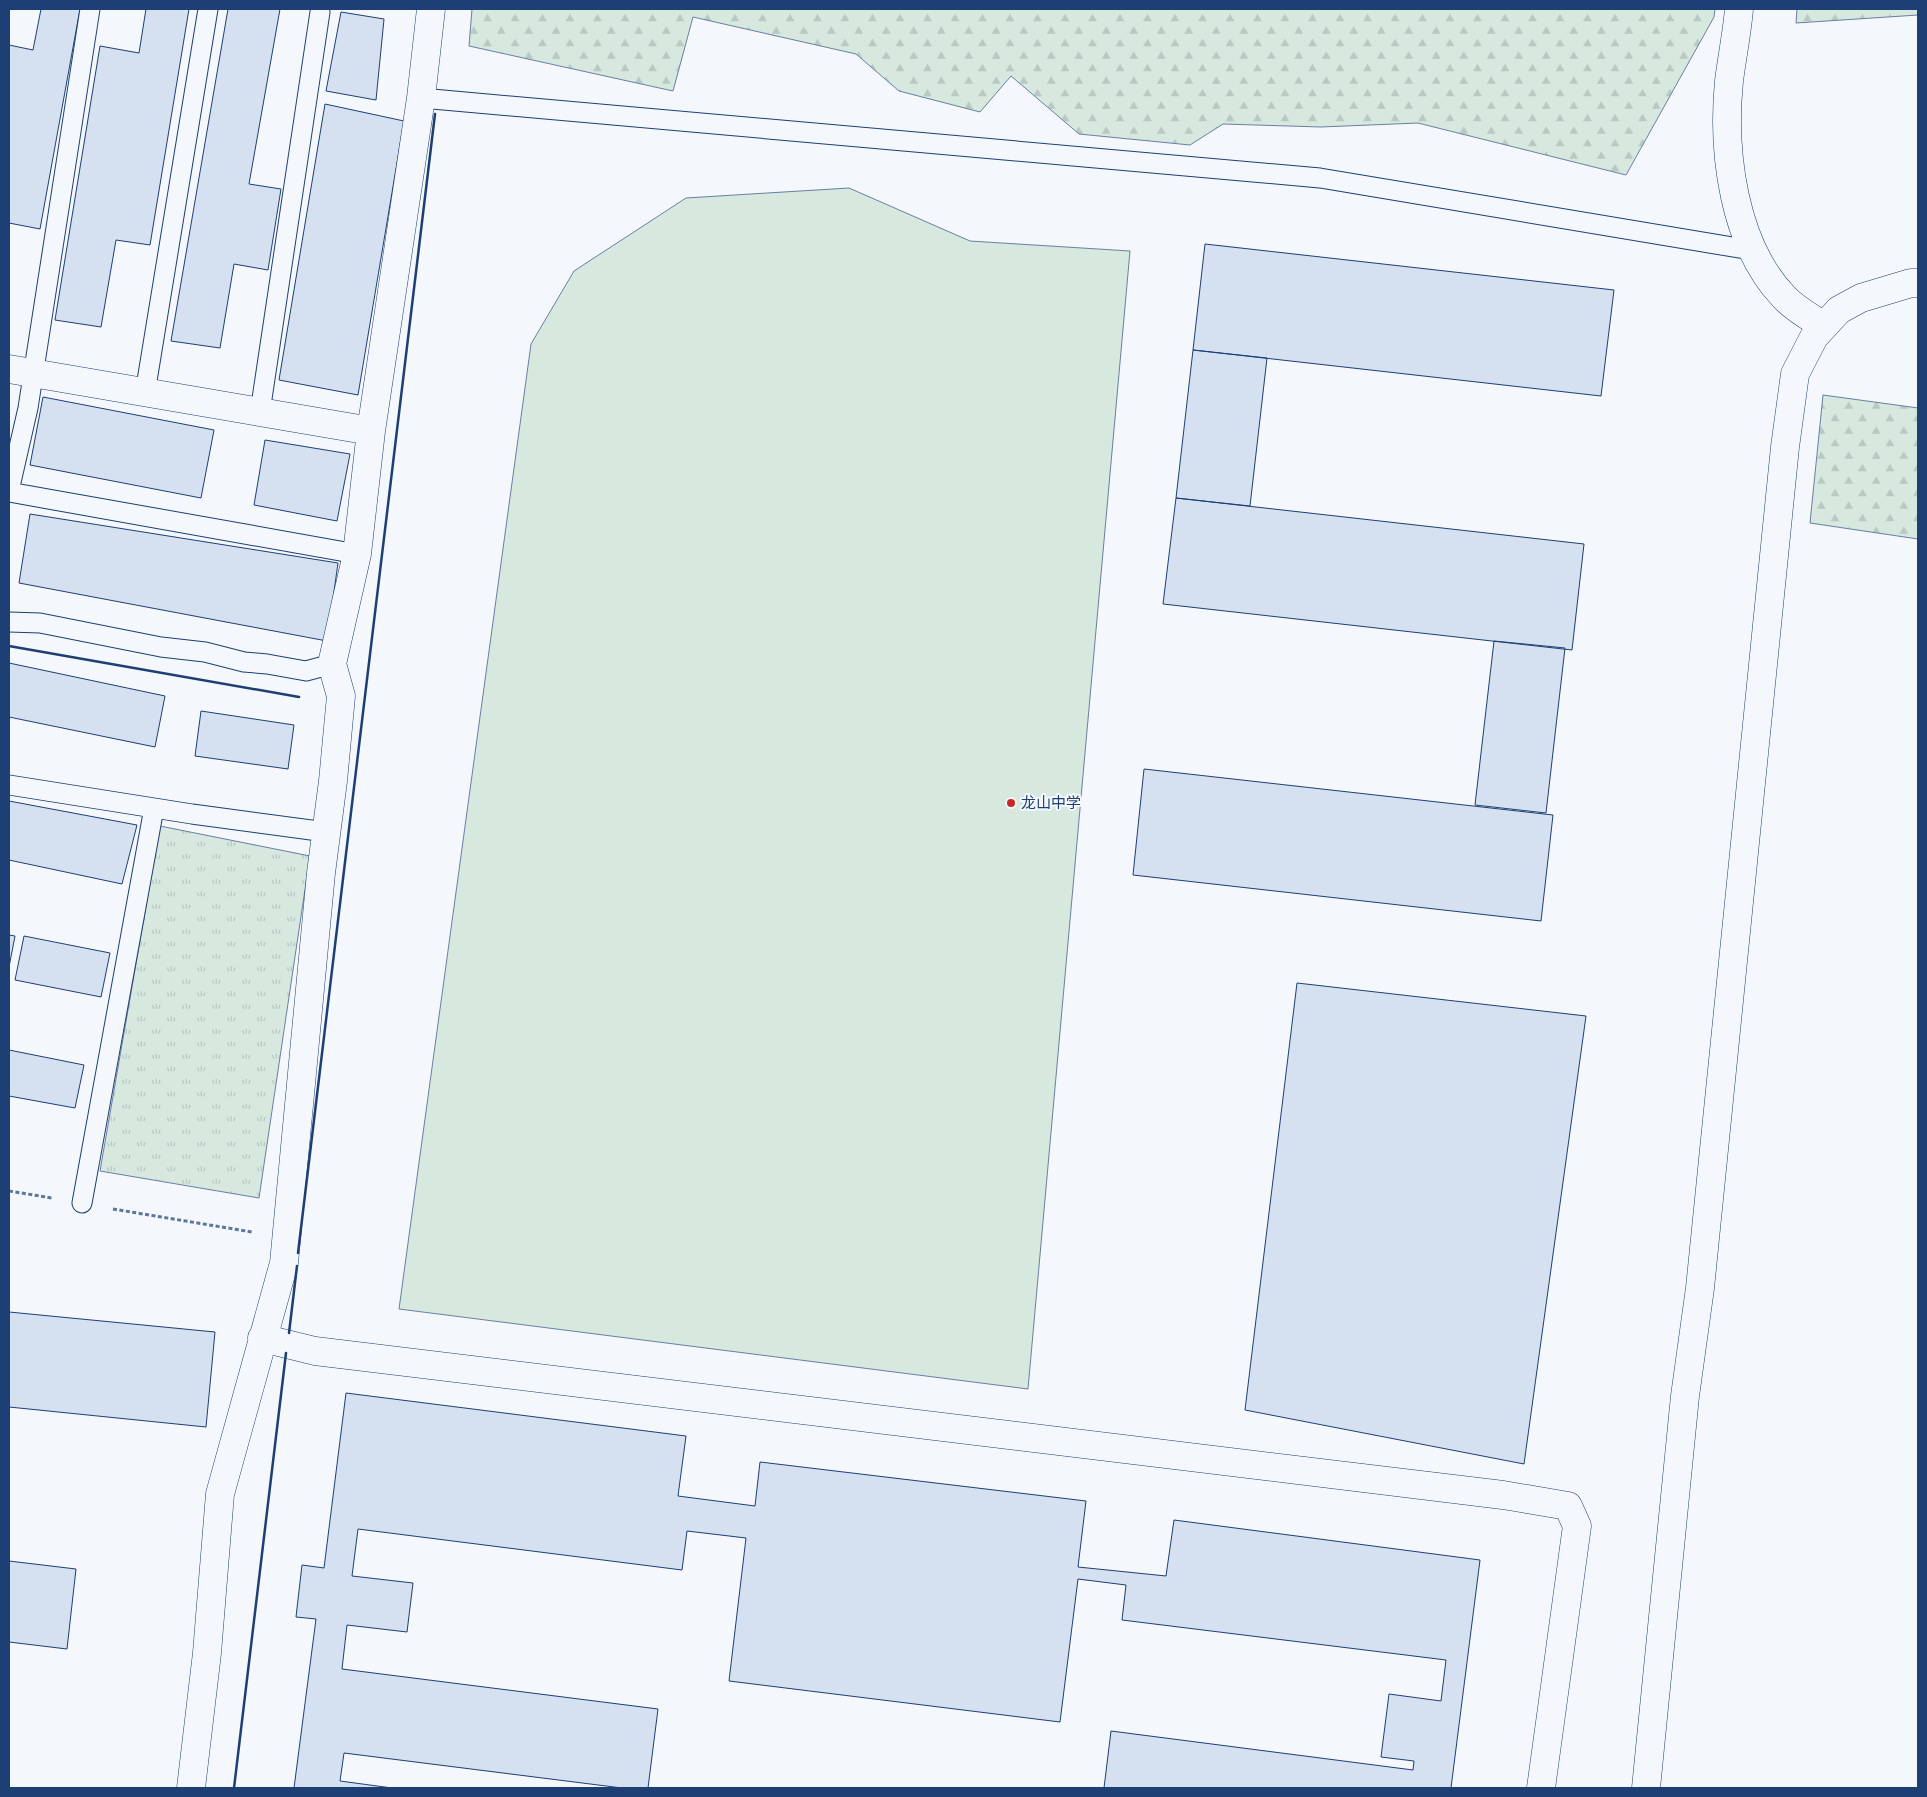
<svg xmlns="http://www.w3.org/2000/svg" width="1927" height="1797" viewBox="0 0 1927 1797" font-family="'IBM Plex Sans','Noto Sans SC',sans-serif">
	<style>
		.grass { fill: url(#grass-tufts); stroke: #687fa3 }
		.forest { fill: url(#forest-firs); stroke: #687fa3 }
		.garden { fill: #d7e8df; stroke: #687fa3 }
		.building { fill: #d5e0f0; stroke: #1d3f73 }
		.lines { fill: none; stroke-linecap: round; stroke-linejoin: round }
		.service-casing { stroke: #1d3f73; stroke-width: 21 }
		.minor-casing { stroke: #1d3f73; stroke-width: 29 }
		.path { stroke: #5e769c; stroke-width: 3; stroke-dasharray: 4 2.5; stroke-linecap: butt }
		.service { stroke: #f4f7fb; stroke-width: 19 }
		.minor { stroke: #f4f7fb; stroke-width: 28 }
		.wall { stroke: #1d3f73; stroke-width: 2.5 }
		.poi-dot { fill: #c62828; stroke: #f4f7fb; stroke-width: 2 }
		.labels { text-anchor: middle; stroke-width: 4; stroke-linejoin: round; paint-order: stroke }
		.poi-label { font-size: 15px; fill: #1d3f73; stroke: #f4f7fb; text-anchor: start }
	</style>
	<defs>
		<pattern id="grass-tufts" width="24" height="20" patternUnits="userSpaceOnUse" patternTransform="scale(1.25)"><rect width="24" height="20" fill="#d7e8df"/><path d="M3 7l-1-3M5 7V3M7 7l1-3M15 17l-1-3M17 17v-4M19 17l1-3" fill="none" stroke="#b8c8c3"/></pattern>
		<pattern id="forest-firs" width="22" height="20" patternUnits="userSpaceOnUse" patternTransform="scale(1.25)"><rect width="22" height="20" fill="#d7e8df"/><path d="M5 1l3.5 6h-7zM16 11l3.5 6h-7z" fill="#b8c8c3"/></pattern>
	</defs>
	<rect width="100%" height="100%" fill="#f4f7fb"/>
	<path class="grass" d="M160,826L310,856L259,1198L100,1171Z"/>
	<path class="forest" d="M472,9H1715L1714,17L1626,175L1418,123L1321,127L1223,124L1190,145L1079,134L1011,76L980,112L899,91L856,54L693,17L673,91L469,46Z
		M1797,9H1918V15L1796,23Z
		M1823,395L1918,408V539L1810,523Z"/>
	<path class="garden" d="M849,188L970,241L1130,251L1028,1389L399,1309L531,344L574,271L686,198Z"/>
	<path class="building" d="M41,9H80L40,229L9,223V45L33,50Z
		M146,9H189L150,245L116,240L101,327L55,320L100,46L139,53Z
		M228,9H280L249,184L281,189L268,270L234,264L220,348L171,341Z
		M341,12L384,19L376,100L326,91Z
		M325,104L404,121L358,395L279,380Z
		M1205,244L1614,290L1601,396L1193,350Z
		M1193,350L1267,358L1250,506L1176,498Z
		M43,397L214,430L201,498L30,465Z
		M265,440L350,454L337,521L254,505Z
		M1176,498L1584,544L1572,650L1163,604Z
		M30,514L338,563L327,641L19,583Z
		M1494,641L1565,648L1546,813L1475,805Z
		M9,663L165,696L155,747L9,717Z
		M201,711L294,725L288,769L195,756Z
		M1144,769L1553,815L1541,921L1133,875Z
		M9,801L137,825L122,884L9,860Z
		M9,935L15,936L9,967Z
		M24,936L110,953L101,997L15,980Z
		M1297,983L1586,1016L1524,1464L1245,1410Z
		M9,1050L84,1065L75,1108L9,1096Z
		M9,1312L215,1332L206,1427L9,1407Z
		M346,1393L686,1436L678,1496L755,1506L760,1462L1086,1501L1078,1567L1166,1576L1174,1520L1480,1560L1451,1788H1104L1111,1731L1413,1770L1414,1761L1381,1757L1389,1694L1441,1701L1446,1660L1122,1620L1126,1585L1078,1579L1060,1722L729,1681L746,1538L687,1531L682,1570L358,1529L352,1576L413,1583L407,1632L347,1625L342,1669L658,1709L648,1788H622L344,1753L340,1781L392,1788H294L316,1619L296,1617L302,1565L324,1568Z
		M9,1561L76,1569L67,1649L9,1642Z"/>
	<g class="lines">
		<defs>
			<path id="service" d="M421,98L1320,178L1751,250
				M145,393L208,9
				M260,412L320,12
				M9,491L28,408L90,9
				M9,492L357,554
				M9,622L40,623L161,647L205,652L244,662L267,664L306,671L332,664
				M9,785L192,814L326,832
				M82,1203L154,808"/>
			<path id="minor" d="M1739,9C1737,33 1732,57 1729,81C1722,151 1733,244 1784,297C1795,309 1810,317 1824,326
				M9,369L371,431
				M262,1338L315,1351L1503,1495L1568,1506L1577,1526L1541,1788
				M191,1788L207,1653L220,1494L284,1263L321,873L333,781L341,696L332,664L357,554L371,431L421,98L431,9
				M1646,1788L1685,1396L1700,1288L1785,447L1795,374L1814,337L1839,310L1861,298L1911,283H1918"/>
		</defs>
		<use href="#service" class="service-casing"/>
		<use href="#minor" class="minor-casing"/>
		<path class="path" d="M9,1191L52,1198
			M113,1209L252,1232"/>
		<use href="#service" class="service"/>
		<use href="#minor" class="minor"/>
		<path class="wall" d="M9,646L299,697
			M298,1253L435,114
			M289,1333L297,1266
			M234,1788L286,1353"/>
	</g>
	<circle class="poi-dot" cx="1011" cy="803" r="5"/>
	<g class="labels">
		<g class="poi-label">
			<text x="1021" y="808">龙山中学</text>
		</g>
	</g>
	<rect width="1927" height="1797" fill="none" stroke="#1d3f73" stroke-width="20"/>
</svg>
